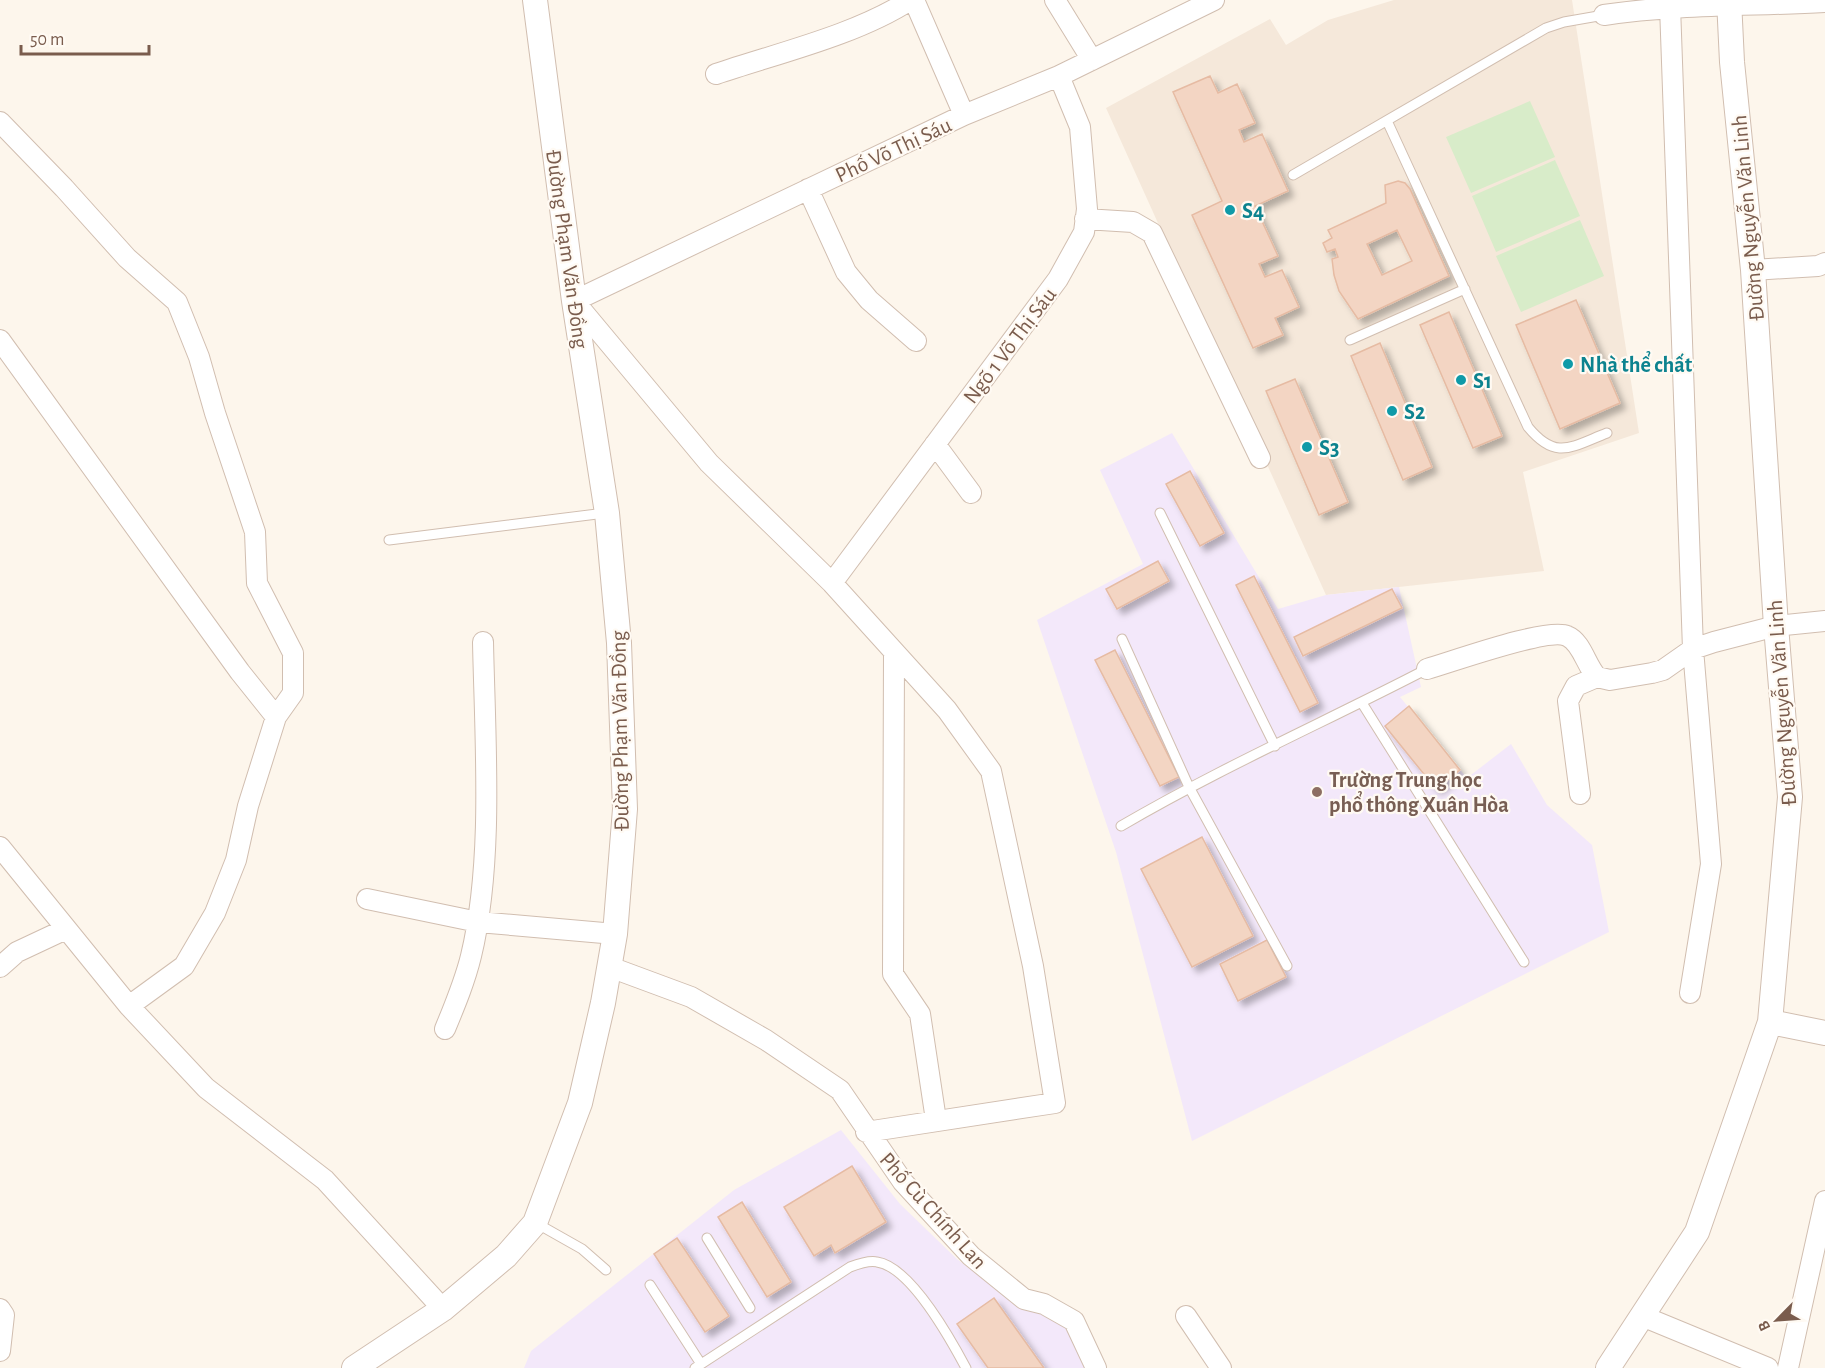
<svg xmlns="http://www.w3.org/2000/svg" width="1825" height="1368" viewBox="0 0 1825 1368" font-family="'Alegreya Sans',sans-serif">
	<style>
		.residential { fill: #f5e8da }
		.education { fill: #f3e8fa }
		.green { fill: #d8ecc9 }
		.building { fill: #f3d5c3; stroke: #e6bba3; stroke-width: 1.5; fill-rule: evenodd; filter: url(#shadow) }
		.lines { fill: none; stroke-linecap: round; stroke-linejoin: round }
		.service-casing { stroke: #d1beb0; stroke-width: 11 }
		.minor-casing { stroke: #d1beb0; stroke-width: 22 }
		.tertiary-casing { stroke: #d1beb0; stroke-width: 26 }
		.service { stroke: #fff; stroke-width: 9 }
		.minor { stroke: #fff; stroke-width: 20 }
		.tertiary { stroke: #fff; stroke-width: 24 }
		.culture-dot { fill: #0f9aa8; stroke: #fffaf3; stroke-width: 2 }
		.education-dot { fill: #8d6e63; stroke: #fffaf3; stroke-width: 2 }
		.labels { text-anchor: middle; stroke-width: 4.5; stroke-linejoin: round; paint-order: stroke }
		.street-label { font-size: 22px; fill: #7a5c4d; stroke: #fffaf3 }
		.culture-label { font-size: 22px; font-weight: bold; fill: #0d838f; stroke: #fffaf3; text-anchor: start }
		.education-label { font-size: 22px; font-weight: bold; fill: #785e54; stroke: #fffaf3; text-anchor: start }
	</style>
	<defs>
		<filter id="shadow"><feDropShadow dx="5.5" dy="5.5" stdDeviation="3" flood-color="#0004"/></filter>
	</defs>
	<rect width="100%" height="100%" fill="#fdf6ec"/>
	<path class="residential" d="M1394,0H1572L1639,433L1523,472L1544,571L1326,595L1106,108L1270,19L1286,45L1328,20Z"/>
	<path class="education" d="M1172,433L1278,609L1326,595L1399,587L1421,687L1400,697L1467,778L1511,744L1547,805L1592,845L1609,932L1192,1141L1116,852L1037,620L1143,564L1100,470Z
		M841,1130L900,1204L957,1259L1010,1300L1068,1325L1088,1368H524L531,1351L734,1190Z"/>
	<path class="green" d="M1530,101L1555,157L1471,193L1446,137Z
		M1555,160L1580,216L1496,252L1472,196Z
		M1580,220L1604,276L1521,312L1496,256Z"/>
	<path class="building" d="M1210,76L1218,93L1237,84L1255,123L1239,130L1244,142L1262,134L1288,191L1255,206L1278,256L1259,264L1265,277L1282,270L1299,307L1275,318L1283,335L1253,348L1192,215L1222,201L1173,92Z
		M1398,181L1405,183L1410,189L1449,276L1358,319L1339,291L1334,275L1332,259L1338,257L1335,249L1327,252L1323,243L1332,238L1328,230L1386,203L1385,185ZM1397,230L1412,261L1382,275L1367,244Z
		M1576,300L1620,403L1560,429L1516,325Z
		M1449,312L1502,436L1473,448L1420,325Z
		M1380,343L1432,467L1403,480L1351,356Z
		M1295,379L1348,502L1319,515L1266,391Z
		M1190,471L1224,533L1200,546L1166,484Z
		M1158,561L1169,581L1117,609L1106,589Z
		M1254,576L1318,703L1300,712L1236,585Z
		M1392,589L1402,608L1303,656L1294,637Z
		M1115,650L1179,777L1160,786L1095,660Z
		M1409,706L1460,770L1436,789L1385,726Z
		M1202,837L1253,936L1192,967L1141,869Z
		M1267,940L1286,977L1238,1001L1220,964Z
		M852,1166L886,1222L835,1253L831,1245L814,1256L784,1207Z
		M742,1202L791,1282L767,1297L718,1217Z
		M677,1238L729,1316L705,1332L654,1254Z
		M994,1298L1044,1368H988L957,1324Z"/>
	<g class="lines">
		<defs>
			<path id="service" d="M1388,123L1528,427C1556,461 1571,447 1607,433
				M1293,175L1546,28L1564,22L1604,15
				M1350,340L1465,289
				M1160,513L1275,746
				M389,540L605,513
				M1122,639L1189,787L1287,966
				M1362,703L1524,962
				M1121,826C1220,768 1325,722 1427,669
				M536,1223L582,1249L606,1270
				M707,1238L750,1308
				M650,1285L701,1364
				M695,1368L850,1267C858,1264 869,1260 877,1262C911,1267 951,1340 966,1368"/>
			<path id="minor" d="M914,0L964,115
				M1055,0L1092,60
				M1670,6L1693,649L1711,864L1690,993
				M1604,15C1677,4 1751,6 1825,2
				M716,74C778,53 856,35 910,0
				M0,122L64,188L127,258L177,302L199,357L215,413L255,532L257,583L293,653V693L276,717
				M808,189L846,272L869,300L916,341
				M1085,219L1133,222L1152,233L1260,458
				M1753,270L1818,266L1825,263
				M0,340L240,672L276,717L248,806L236,860L215,913L184,966L129,1006
				M935,444L971,493
				M832,583L1058,279L1084,232L1087,209L1080,127L1059,76
				M894,652L893,974L920,1014L936,1120
				M1427,669C1452,662 1548,627 1567,636C1582,642 1586,666 1597,677L1610,680L1652,673L1663,670L1693,649L1714,642L1776,626L1825,621
				M1580,794L1568,701L1576,686L1597,677
				M0,847L129,1006L206,1088L325,1180L443,1309
				M367,899L478,922L615,934
				M0,967L17,952L66,929
				M610,967L691,997L766,1040L840,1090L903,1182L971,1256L1024,1299L1044,1304L1074,1321L1096,1368
				M445,1029C455,1005 465,981 471,956C494,861 485,740 483,642
				M866,1132L1055,1103L1033,966L991,771L947,710L832,583L709,463L574,301L964,115L1059,76L1214,0
				M0,1309L4,1315L0,1351
				M1186,1316L1221,1368
				M1642,1316L1768,1368
				M1788,1368L1825,1201"/>
			<path id="tertiary" d="M1770,1022L1825,1033
				M354,1368L443,1309L506,1256L535,1223L580,1103L603,1003L615,934L625,809L619,643L607,513L574,301L535,0
				M1608,1368L1697,1232L1770,1022L1790,797L1776,626L1753,270L1732,62L1729,0"/>
		</defs>
		<use href="#service" class="service-casing"/>
		<use href="#minor" class="minor-casing"/>
		<use href="#tertiary" class="tertiary-casing"/>
		<use href="#service" class="service"/>
		<use href="#minor" class="minor"/>
		<use href="#tertiary" class="tertiary"/>
	</g>
	<g class="culture-dot">
		<circle cx="1230" cy="210" r="6"/>
		<circle cx="1568" cy="364" r="6"/>
		<circle cx="1461" cy="380" r="6"/>
		<circle cx="1392" cy="411" r="6"/>
		<circle cx="1307" cy="447" r="6"/>
	</g>
	<circle class="education-dot" cx="1317" cy="792" r="6"/>
	<g class="labels">
		<g class="street-label">
			<text transform="translate(893 149) rotate(-25)" y="8">Phố Võ Thị Sáu</text>
			<text transform="translate(1747 218) rotate(-95)" y="8">Đường Nguyễn Văn Linh</text>
			<text transform="translate(568 249) rotate(82)" y="8">Đường Phạm Văn Đồng</text>
			<text transform="translate(1009 345) rotate(-53)" y="8">Ngõ 1 Võ Thị Sáu</text>
			<text transform="translate(1781 703) rotate(-94)" y="8">Đường Nguyễn Văn Linh</text>
			<text transform="translate(619 731) rotate(-91)" y="8">Đường Phạm Văn Đồng</text>
			<text transform="translate(934 1210) rotate(48)" y="8">Phố Cù Chính Lan</text>
		</g>
		<g class="culture-label">
			<text x="1242" y="218">S4</text>
			<text x="1580" y="372">Nhà thể chất</text>
			<text x="1473" y="388">S1</text>
			<text x="1404" y="419">S2</text>
			<text x="1319" y="455">S3</text>
		</g>
		<g class="education-label">
			<text x="1329" y="787">Trường Trung học<tspan x="1329" dy="25">phổ thông Xuân Hòa</tspan></text>
		</g>
	</g>
	<g transform="translate(1777 1320) rotate(245)" stroke="#fffaf3" stroke-width="4.5" paint-order="stroke">
	<path d="M0-4.5L10 22L0 15L-10 22Z" fill="#7a5c4d"/>
	<text y="-9" font-size="16" font-weight="bold" text-anchor="middle" fill="#7a5c4d">B</text>
	</g>
	<path d="M21 45v9h128v-9" fill="none" stroke="#7a5c4d" stroke-width="3"/>
	<text x="30" y="45" font-size="18" fill="#7a5c4d" stroke="#fffaf3" stroke-width="4.5" paint-order="stroke">50 m</text>
</svg>
